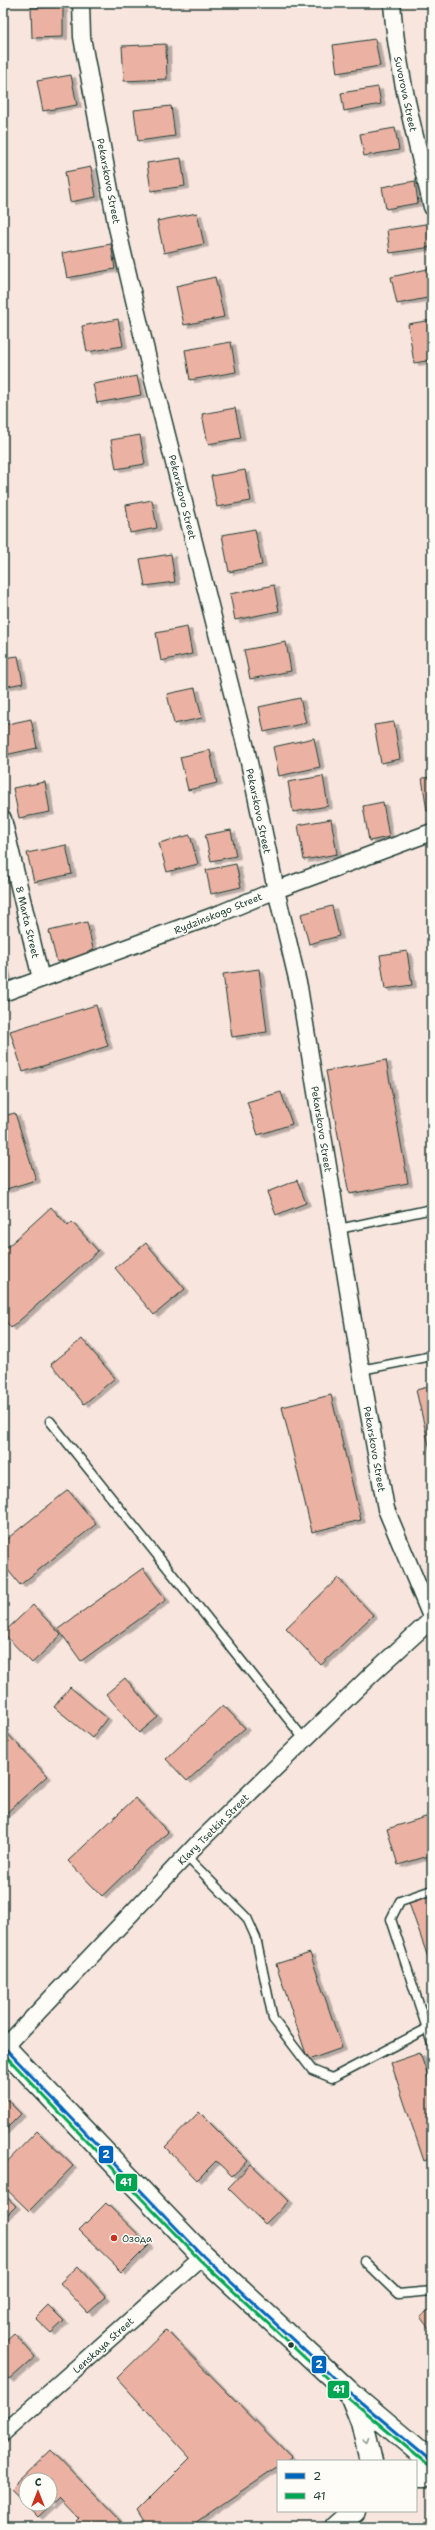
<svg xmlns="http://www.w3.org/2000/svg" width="435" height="2530" viewBox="0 0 435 2530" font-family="'Shantell Sans',sans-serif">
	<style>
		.building { fill: #ebb2a3; stroke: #1f3d34; fill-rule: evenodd; filter: url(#shadow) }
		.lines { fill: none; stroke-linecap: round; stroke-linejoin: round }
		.lane-casing { stroke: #1f3d34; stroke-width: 11 }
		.street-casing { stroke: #1f3d34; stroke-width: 19 }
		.secondary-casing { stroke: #1f3d34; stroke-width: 25 }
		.lane { stroke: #fdfcf7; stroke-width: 8 }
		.street { stroke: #fdfcf7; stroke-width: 16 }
		.secondary { stroke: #fdfcf7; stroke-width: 22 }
		.bus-1-casing { stroke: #fdfcf7; stroke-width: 6 }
		.bus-2-casing { stroke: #fdfcf7; stroke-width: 6 }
		.bus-1 { stroke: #0065bd; stroke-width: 3 }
		.bus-2 { stroke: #00a651; stroke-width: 3 }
		.oneway { stroke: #8e9c96 }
		.poi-dot { fill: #c8321e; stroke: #fdfcf7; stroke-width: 1.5 }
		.bus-dot { fill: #1f3d34; stroke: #fdfcf7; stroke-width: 1.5 }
		.labels { text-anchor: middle; stroke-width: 3; stroke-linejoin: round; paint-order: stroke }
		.street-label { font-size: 10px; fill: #1f3d34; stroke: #fdfcf7 }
		.poi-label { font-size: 10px; fill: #1f3d34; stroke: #fdfcf7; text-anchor: start }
		.line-badge { stroke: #fdfcf7; stroke-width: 1.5 }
		.badge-label { font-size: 11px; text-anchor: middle; font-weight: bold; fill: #fff }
	</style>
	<defs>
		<filter id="shadow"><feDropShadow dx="4.5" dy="2.5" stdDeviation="0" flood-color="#0004"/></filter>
	</defs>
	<rect width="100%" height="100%" fill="#f8e6de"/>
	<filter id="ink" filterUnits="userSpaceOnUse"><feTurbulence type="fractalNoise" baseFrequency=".025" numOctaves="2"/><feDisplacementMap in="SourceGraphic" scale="8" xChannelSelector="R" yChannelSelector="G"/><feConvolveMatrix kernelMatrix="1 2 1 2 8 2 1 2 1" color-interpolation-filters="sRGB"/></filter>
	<g filter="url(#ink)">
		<path class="building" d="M63,7V37L32,38L31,8Z
			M375,39L380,66L337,73L333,45Z
			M166,44L167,79L124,81L122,46Z
			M71,75L77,105L43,111L37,81Z
			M378,87L381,104L344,111L341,93Z
			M171,106L175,136L138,141L134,110Z
			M395,128L399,150L364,156L360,134Z
			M181,158L185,186L151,191L147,163Z
			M91,167L96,197L70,202L65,172Z
			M415,181L418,203L386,209L382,187Z
			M197,213L204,244L164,253L157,221Z
			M431,223L432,247L390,253L387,230Z
			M111,244L115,269L67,278L62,253Z
			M432,268V297L397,304L391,277Z
			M215,277L224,317L184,325L176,286Z
			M118,319L123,346L87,352L82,326Z
			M432,320V360L414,363L408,324Z
			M231,342L236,372L190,380L185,350Z
			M137,376L141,395L97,403L93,384Z
			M432,390V411L428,391Z
			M235,408L241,438L208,444L202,414Z
			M140,435L145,464L116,469L111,440Z
			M245,470L251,501L217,507L211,476Z
			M152,500L157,528L130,533L126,505Z
			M255,529L262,565L229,572L222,535Z
			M171,554L175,582L145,586L140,559Z
			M274,585L279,611L235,620L230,594Z
			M187,627L192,654L161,661L156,633Z
			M286,642L291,671L250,679L244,650Z
			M18,656L23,683L3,687V658Z
			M195,688L202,718L174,724L167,694Z
			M300,698L306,723L264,732L259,707Z
			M31,719L37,748L5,755L3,725Z
			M394,722L400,759L381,763L374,725Z
			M314,738L320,767L279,776L273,747Z
			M210,750L217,783L188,790L180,757Z
			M323,776L328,806L293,812L288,782Z
			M432,777V810L427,811L422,778Z
			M45,782L50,812L19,818L13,788Z
			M383,802L389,837L369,841L363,806Z
			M331,819L337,854L304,860L298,825Z
			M231,830L236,856L211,861L205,835Z
			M190,835L198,864L167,872L159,843Z
			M66,845L72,874L34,882L27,853Z
			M236,864L241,887L211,894L206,870Z
			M332,906L339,936L309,944L301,914Z
			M87,922L94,953L57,962L49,931Z
			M407,951L412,985L385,989L380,955Z
			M3,960L8,980L3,981Z
			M259,969L267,1032L232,1037L223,974Z
			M96,1005L108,1046L23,1072L10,1031Z
			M386,1060L408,1183L349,1194L326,1071Z
			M281,1092L292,1124L258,1135L247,1102Z
			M15,1113L36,1180L3,1190V1116Z
			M297,1180L306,1203L276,1215L267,1192Z
			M51,1207L68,1226L72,1222L98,1251L11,1328L3,1318V1251Z
			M146,1243L185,1289L154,1315L115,1268Z
			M82,1339L115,1378L84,1404L51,1364Z
			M432,1386V1458L416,1390Z
			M331,1395L361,1520L312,1532L282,1407Z
			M68,1490L96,1524L20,1585L3,1564V1542Z
			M143,1568L166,1600L81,1661L58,1629Z
			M338,1578L373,1615L321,1665L286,1628Z
			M33,1605L61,1635L32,1663L3,1633Z
			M125,1678L158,1717L139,1733L106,1694Z
			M70,1687L107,1718L92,1738L54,1707Z
			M223,1705L245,1728L187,1781L166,1759Z
			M3,1729L47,1776L3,1816Z
			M135,1798L168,1832L102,1896L68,1861Z
			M432,1815V1855L398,1865L387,1829Z
			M432,1895V1969L409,1903Z
			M310,1953L342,2048L308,2060L276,1964Z
			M420,2053L432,2089V2158L424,2161L391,2063Z
			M3,2096L21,2114L3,2132Z
			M199,2112L248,2161L232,2176L216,2161L197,2180L165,2147Z
			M37,2131L73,2166L29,2211L3,2186V2166Z
			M251,2164L289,2201L265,2224L228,2188Z
			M3,2194L16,2206L3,2219Z
			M106,2203L149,2245L122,2272L79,2230Z
			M78,2266L106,2297L88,2313L60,2283Z
			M48,2305L64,2321L51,2333L35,2318Z
			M432,2307V2332L420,2317Z
			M166,2330L291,2457L285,2461H278V2466L189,2527H147L137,2511L190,2458L117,2378Z
			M14,2333L35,2357L9,2380L3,2373V2343Z
			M51,2450L126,2527H70L79,2518L59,2497L38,2517L11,2489ZM26,2480H50V2504H26Z"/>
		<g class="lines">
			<defs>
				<path id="lane" d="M339,1229L432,1209
					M361,1370L432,1356
					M50,1421L304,1739
					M186,1856L247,1918L256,1938L273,2019L312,2070L332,2078L432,2026
					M432,1890L400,1901L391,1919L432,2044
					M364,2261L398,2294L432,2291"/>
				<path id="street" d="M392,3C397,72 416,139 432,207
					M3,819L41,979
					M3,993L221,913L276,890L432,832
					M3,2049L199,1842L373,1673L432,1619L386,1509L361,1370L299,987L276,890L246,748L151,372L116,223L82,37L81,3
					M3,2433L203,2256"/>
				<path id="secondary" d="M3,2046L203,2256L351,2394L432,2462
					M352,2397L362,2422L371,2461
					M416,2474H432
					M336,2527L354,2511"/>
			</defs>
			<use href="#lane" class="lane-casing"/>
			<use href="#street" class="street-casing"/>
			<use href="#secondary" class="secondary-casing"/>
			<use href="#lane" class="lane"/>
			<use href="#street" class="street"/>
			<use href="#secondary" class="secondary"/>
			<defs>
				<path id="bus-1" d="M3,2046L203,2256L351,2394L432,2462"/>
				<path id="bus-2" d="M3,2053L200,2260L348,2398L429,2466"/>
			</defs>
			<use href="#bus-1" class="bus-1-casing"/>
			<use href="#bus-2" class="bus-2-casing"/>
			<use href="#bus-1" class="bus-1"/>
			<use href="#bus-2" class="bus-2"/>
		</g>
		<defs><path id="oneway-chevron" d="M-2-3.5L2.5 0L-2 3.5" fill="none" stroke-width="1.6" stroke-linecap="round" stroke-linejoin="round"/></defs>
		<use class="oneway" href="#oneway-chevron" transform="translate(367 2440) rotate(75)"/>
	</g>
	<circle class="poi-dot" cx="114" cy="2238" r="4"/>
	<circle class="bus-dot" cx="291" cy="2345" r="3.5"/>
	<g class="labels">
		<g class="street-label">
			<text transform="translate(406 94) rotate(78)" y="4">Suvorova Street</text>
			<text transform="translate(109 181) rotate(79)" y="4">Pekarskovo Street</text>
			<text transform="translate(183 497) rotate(76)" y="4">Pekarskovo Street</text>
			<text transform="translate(259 811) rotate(78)" y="4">Pekarskovo Street</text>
			<text transform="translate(218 913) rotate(-22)" y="4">Rydzinskogo Street</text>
			<text transform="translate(28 922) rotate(77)" y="4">8 Marta Street</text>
			<text transform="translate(322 1129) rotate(81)" y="4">Pekarskovo Street</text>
			<text transform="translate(375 1449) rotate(80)" y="4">Pekarskovo Street</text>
			<text transform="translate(213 1829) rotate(-45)" y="4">Klary Tsetkin Street</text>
			<text transform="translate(103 2345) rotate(-42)" y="4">Lenskaya Street</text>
		</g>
		<g class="poi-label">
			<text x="122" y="2242">Озода</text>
		</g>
	</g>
	<g class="line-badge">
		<rect x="98" y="2145" width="16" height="19" rx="4" fill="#0065bd"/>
		<rect x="115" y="2173" width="23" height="19" rx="4" fill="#00a651"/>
		<rect x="311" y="2355" width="16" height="19" rx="4" fill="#0065bd"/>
		<rect x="327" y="2380" width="23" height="19" rx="4" fill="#00a651"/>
	</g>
	<g class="badge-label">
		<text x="106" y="2158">2</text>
		<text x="126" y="2186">41</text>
		<text x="319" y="2368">2</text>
		<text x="339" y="2393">41</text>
	</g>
	<rect width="435" height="2530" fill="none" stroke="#fdfcf7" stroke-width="16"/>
	<rect x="8" y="8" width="419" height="2514" fill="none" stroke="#1f3d34" stroke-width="1.5" filter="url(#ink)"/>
	<rect x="277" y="2460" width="140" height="52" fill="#fdfcf7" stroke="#a4b0a9"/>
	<rect x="285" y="2473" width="20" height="6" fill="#0065bd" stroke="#a4b0a9"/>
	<text x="313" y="2480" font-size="12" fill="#1f3d34">2</text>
	<rect x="285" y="2493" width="20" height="6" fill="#00a651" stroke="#a4b0a9"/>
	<text x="313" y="2500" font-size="12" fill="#1f3d34">41</text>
	<g transform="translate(38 2492)"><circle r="19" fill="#fdfcf7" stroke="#a4b0a9"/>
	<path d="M0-3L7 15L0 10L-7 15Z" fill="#c8321e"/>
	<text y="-6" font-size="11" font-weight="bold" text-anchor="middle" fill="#1f3d34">С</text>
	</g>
</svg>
